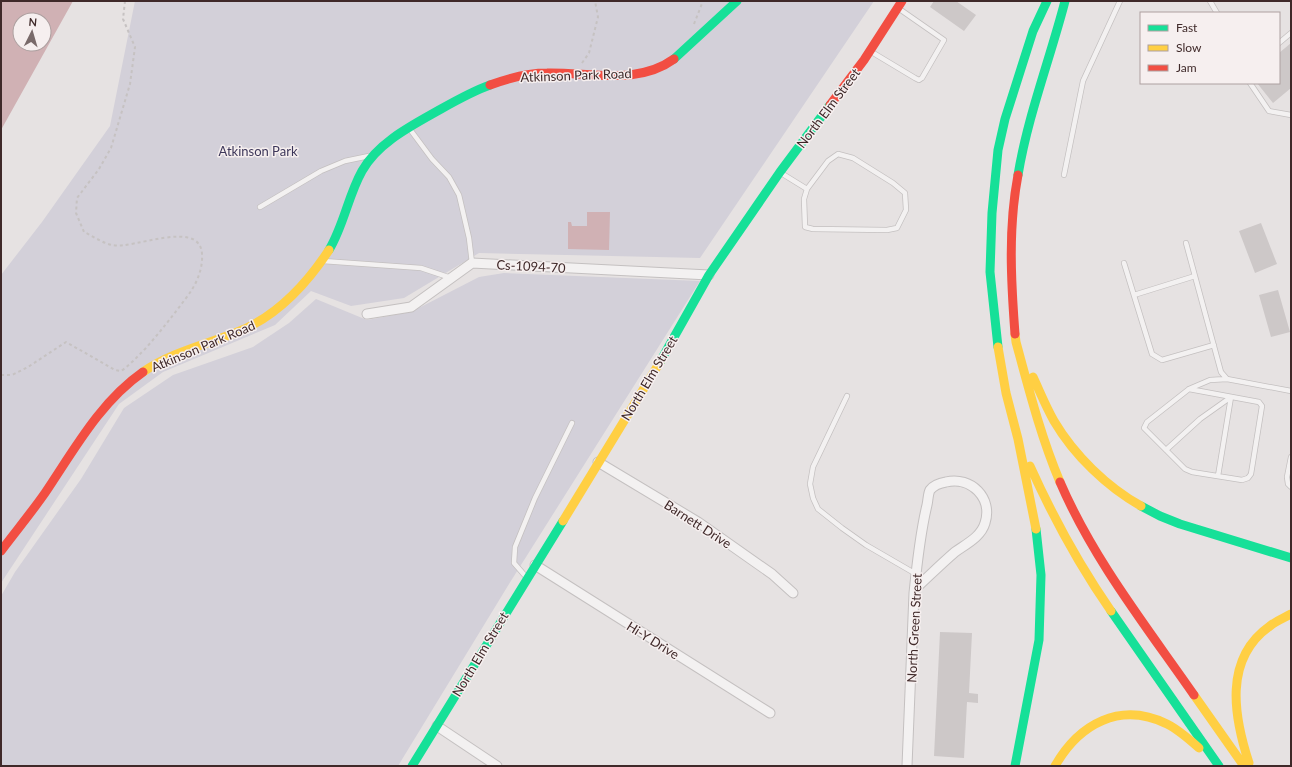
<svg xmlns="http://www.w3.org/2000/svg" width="1292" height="767" viewBox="0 0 1292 767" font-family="Lato,sans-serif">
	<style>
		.green { fill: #d3d0d9 }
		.water { fill: #d0b1b4; fill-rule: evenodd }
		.building { fill: #cdc8c8 }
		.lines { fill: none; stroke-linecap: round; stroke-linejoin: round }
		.lane-casing { stroke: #c4c0c0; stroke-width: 6 }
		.street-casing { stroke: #c4c0c0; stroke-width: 11 }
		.path { stroke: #c6c2c2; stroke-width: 2; stroke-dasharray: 3 3; stroke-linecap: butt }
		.lane { stroke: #f3f1f1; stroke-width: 4.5 }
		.street { stroke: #f3f1f1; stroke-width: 9 }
		.fast { stroke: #16e098; stroke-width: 9 }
		.slow { stroke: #ffcf43; stroke-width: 9 }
		.jam { stroke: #f24e42; stroke-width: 9 }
		.labels { text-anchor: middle; stroke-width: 3; stroke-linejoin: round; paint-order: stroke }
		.street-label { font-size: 13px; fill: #3f2929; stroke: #f6efef }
		.park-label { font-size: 13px; fill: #3d375a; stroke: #f6efef }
	</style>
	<rect width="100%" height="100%" fill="#e6e2e2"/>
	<path class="green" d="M135,1H874L700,258L479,253L404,298L351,306L311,291L275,325L163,372L119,404L1,583V275L42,222L110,126Z
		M504,273L700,281L509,584L398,766H1V596L15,572L81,479L124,408L173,375L253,347L289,323L316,299L367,320L411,312L479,277Z"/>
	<path class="water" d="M1,1H73L1,130ZM20,20H44V44H20Z
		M587,212H610L609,250L568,249V222H571L572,226H587Z"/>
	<path class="building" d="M934,1H956L976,15L964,31L930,7Z
		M1291,43V88L1273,103L1257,83H1279V53Z
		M1261,223L1277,264L1255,273L1239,231Z
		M1278,290L1290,332L1271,337L1259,295Z
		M940,632L972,633L969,693L978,694V703L967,702L964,758L934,756Z"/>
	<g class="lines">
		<defs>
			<path id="lane" d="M1210,1L1217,13
				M1279,43L1291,33
				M870,51L915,78L919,80L922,78L944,40L898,8
				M1250,83L1269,111L1291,115
				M409,128L432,159L449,177L459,195L469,238L472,263
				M781,173L807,189L804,199L805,227L813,229L887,230L897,228L906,210L905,193L893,183L853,158L838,154L828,161L807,189
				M1064,175L1083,81L1120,1
				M260,207L321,171L345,161L369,156
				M1186,243L1221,372L1227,379L1291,391
				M323,261L421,268L451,278
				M1124,263L1152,354L1162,360L1214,345
				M1134,295L1195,276
				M1189,389L1259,402L1262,406L1251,474L1248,478L1242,480L1192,472L1185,469L1144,428L1147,422L1189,389L1210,380L1227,379
				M847,396L813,467L810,484L813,498L818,509L842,528L866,545L916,574
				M1166,450L1200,419L1231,397
				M1291,457L1287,477L1288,484L1291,487
				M1218,476L1231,397
				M527,578L514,563L515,547L535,498L572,423"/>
			<path id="street" d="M367,314L411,307L472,263L709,275
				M598,462L698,522L772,574L793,593
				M535,565L770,713
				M437,726L497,766
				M907,766L914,593C917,563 920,534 927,505C928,501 928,494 930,490C934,485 940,483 946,482C971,476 993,498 985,523C981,537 966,544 955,552C941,564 928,577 915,589"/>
		</defs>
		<use href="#lane" class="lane-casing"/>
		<use href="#street" class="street-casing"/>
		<path class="path" d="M694,24L703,1
			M582,63L589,53L598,17L595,1
			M1,375H12L28,367L66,342L115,370L121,371C130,365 137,357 145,349C161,331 175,313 189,294C197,283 203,268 202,254C200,218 132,250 112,245C102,243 93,236 84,232L76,213L77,198L99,169L111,148L130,84L135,47L123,19L125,1"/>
		<use href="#lane" class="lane"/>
		<use href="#street" class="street"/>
		<path class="fast" d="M674,59L737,1
			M1018,175C1028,115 1050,59 1065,1
			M329,250C344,225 348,196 362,171C378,142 413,125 441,109C457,100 473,91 490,85
			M998,347L990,272L992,213L998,150L1005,119L1033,31L1047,1
			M660,362L709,275L780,172L830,105
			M1141,506L1160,516L1180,524L1291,558
			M1111,611L1219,766
			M412,766L563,521
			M1015,766L1039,640L1041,575L1036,529"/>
		<path class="slow" d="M1015,334L1016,342C1029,390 1041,437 1060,482
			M998,347L1006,393L1018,439L1036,529
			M143,372C170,353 204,345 235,333C275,318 306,285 329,250
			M1033,377C1040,392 1046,407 1054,421C1074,455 1107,487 1141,506
			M1030,466C1053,517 1079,565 1111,611
			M563,521L660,362
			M1194,695L1244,766
			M1249,763C1234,717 1223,659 1270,626C1276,621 1284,618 1291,614
			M1055,766C1079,724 1120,701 1167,724C1179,730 1189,739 1199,748"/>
		<path class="jam" d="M490,85C509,78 528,73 547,73C589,72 637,86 674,59
			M830,105L864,60L902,1
			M1015,334C1011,281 1008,228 1018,175
			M1060,482C1093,559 1146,626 1194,695
			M1,551C16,531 31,513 45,493C74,450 100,402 143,372"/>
	</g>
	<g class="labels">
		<g class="street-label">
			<text transform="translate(576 75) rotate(-2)" y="5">Atkinson Park Road</text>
			<text transform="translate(828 108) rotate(-53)" y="5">North Elm Street</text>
			<text transform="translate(531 266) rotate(3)" y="5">Cs-1094-70</text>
			<text transform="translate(203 346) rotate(-23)" y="5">Atkinson Park Road</text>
			<text transform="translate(649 378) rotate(-59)" y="5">North Elm Street</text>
			<text transform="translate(698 524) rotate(33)" y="5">Barnett Drive</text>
			<text transform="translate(914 628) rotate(-87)" y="5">North Green Street</text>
			<text transform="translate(653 640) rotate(32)" y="5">Hi-Y Drive</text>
			<text transform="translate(480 654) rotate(-59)" y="5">North Elm Street</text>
		</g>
		<g class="park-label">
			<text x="258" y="156">Atkinson Park</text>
		</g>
	</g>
	<rect width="1292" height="767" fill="none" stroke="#3f2929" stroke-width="4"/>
	<rect x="1140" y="12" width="140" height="72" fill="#f6efef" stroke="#ada0a0"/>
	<rect x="1148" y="25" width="20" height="6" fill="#16e098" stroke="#ada0a0"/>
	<text x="1176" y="32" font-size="12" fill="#3f2929">Fast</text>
	<rect x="1148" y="45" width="20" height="6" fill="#ffcf43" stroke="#ada0a0"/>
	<text x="1176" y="52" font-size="12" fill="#3f2929">Slow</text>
	<rect x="1148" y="65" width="20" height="6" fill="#f24e42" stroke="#ada0a0"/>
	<text x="1176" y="72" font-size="12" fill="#3f2929">Jam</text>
	<g transform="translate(32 32) rotate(5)"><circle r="19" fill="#f6efef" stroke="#ada0a0"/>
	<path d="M0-3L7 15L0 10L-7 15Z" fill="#796a6a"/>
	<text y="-6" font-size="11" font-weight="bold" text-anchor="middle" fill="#3f2929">N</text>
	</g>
</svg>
